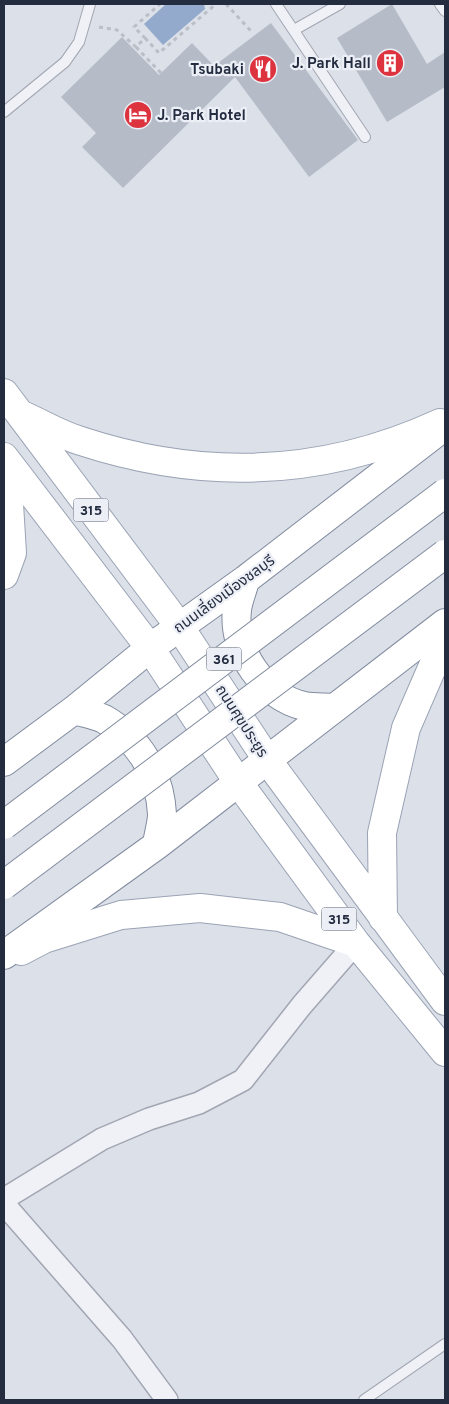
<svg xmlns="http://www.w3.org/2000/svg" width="449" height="1404" viewBox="0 0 449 1404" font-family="Overpass,'Noto Sans Thai',sans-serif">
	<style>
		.water { fill: #93aacc }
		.building { fill: #b6bbc8 }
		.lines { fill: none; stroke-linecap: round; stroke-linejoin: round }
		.service-casing { stroke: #a1a6b2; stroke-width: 12 }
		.minor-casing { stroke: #a1a6b2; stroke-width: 24 }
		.primary-casing { stroke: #9aa3b5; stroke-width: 30 }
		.trunk-casing { stroke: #828ca0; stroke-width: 30 }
		.path { stroke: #babec7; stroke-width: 3; stroke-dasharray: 4 4; stroke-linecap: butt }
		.service { stroke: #eff1f6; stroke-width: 10 }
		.minor { stroke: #eff1f6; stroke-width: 21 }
		.primary { stroke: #fff; stroke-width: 28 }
		.trunk { stroke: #fff; stroke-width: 28 }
		.trunk-bridge-casing { stroke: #828ca0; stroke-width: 30; stroke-linecap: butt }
		.trunk-bridge { stroke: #fff; stroke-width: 28 }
		.labels { text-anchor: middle; stroke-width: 4.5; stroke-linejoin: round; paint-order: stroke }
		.shield { fill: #eceff6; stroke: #606677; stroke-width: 1 }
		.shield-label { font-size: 14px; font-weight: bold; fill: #242c40 }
		.poi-label { font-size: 15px; font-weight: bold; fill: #242c40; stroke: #eceff6; text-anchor: end }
		.street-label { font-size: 15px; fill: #242c40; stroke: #eceff6 }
	</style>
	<rect width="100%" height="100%" fill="#dce0e8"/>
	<path class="water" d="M166,4H204L205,9L163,45L144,24Z"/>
	<path class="building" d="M392,4L427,64L445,52V87L387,122L337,38Z
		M271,23L358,140L309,177L235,77L123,188L82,147L96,133L61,97L122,37L159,75L192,43L214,66Z"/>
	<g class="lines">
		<defs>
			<path id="service" d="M276,4L365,137
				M440,4L445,11
				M294,30L340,4
				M4,112L65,62L79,42L90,4
				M364,1400L445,1344"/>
			<path id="minor" d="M4,1199L102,1139L149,1119L199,1103L243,1080L302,1005L356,943
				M4,1204L122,1339L167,1400"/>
			<path id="primary" d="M4,393L179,626L268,761L445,1001
				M22,415C41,423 60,435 81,441C203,481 323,477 440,423
				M4,457L150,648L238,782L356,943L445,1052
				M4,489L9,504L12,553L4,575
				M383,918L382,833L406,728L445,638
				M21,951L44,939L121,915L200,908L280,917L356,943"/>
			<path id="trunk" d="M245,580C243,590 238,600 237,610C232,651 264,697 304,706C314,708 325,707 335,708
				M74,710C84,713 95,715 104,719C139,739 160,774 162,814C162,824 158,835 157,845
				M4,762L74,710L150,648L245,580L445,426
				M4,955L157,845L445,623"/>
		</defs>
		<use href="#service" class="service-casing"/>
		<use href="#minor" class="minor-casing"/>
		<use href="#primary" class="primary-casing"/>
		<use href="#trunk" class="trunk-casing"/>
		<path class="path" d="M226,4L251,31
			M99,27L117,30L136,47L145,38L134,27L160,4
			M145,38L159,53L216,4
			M136,47L161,73"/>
		<use href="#service" class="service"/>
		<use href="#minor" class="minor"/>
		<use href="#primary" class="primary"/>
		<use href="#trunk" class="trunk"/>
		<defs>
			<path id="trunk-bridge" d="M4,825L445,493
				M4,885L445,554"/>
		</defs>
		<use href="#trunk-bridge" class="trunk-bridge-casing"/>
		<use href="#trunk-bridge" class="trunk-bridge"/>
	</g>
	<defs>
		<symbol id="building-disc" viewBox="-11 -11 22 22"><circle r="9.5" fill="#dc333f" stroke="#eceff6"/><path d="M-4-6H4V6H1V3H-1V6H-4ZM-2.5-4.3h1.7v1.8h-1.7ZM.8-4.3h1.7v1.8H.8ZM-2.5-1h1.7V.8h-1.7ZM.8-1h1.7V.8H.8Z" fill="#fff"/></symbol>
		<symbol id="restaurant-disc" viewBox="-11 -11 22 22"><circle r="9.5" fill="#dc333f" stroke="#eceff6"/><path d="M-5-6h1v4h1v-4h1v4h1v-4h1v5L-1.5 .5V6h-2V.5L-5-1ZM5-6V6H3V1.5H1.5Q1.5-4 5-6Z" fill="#fff"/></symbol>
		<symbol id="hotel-disc" viewBox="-11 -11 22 22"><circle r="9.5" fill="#dc333f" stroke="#eceff6"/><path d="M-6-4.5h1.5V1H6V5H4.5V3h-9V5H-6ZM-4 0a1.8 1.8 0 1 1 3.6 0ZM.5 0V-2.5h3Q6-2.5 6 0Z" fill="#fff"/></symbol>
	</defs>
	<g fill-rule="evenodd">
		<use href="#building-disc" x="374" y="47" width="32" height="32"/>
		<use href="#restaurant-disc" x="247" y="53" width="32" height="32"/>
		<use href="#hotel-disc" x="122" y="99" width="32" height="32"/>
	</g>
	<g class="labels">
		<g class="shield">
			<rect x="73.5" y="498.5" width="35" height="23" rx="4"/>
			<rect x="206.5" y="647.5" width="35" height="23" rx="4"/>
			<rect x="321.5" y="907.5" width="35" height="23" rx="4"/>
		</g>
		<g class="shield-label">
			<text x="91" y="515">315</text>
			<text x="224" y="664">361</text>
			<text x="339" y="924">315</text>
		</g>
		<g class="poi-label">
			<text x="371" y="68">J. Park Hall</text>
			<text x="244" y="74">Tsubaki</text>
			<text x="157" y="120" text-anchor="start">J. Park Hotel</text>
		</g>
		<g class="street-label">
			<text transform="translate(224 594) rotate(-36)" y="5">ถนนเลี่ยงเมืองชลบุรี</text>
			<text transform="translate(242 721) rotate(57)" y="5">ถนนศุขประยูร</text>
		</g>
	</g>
	<rect width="449" height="1404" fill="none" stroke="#242c40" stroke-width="10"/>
</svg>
